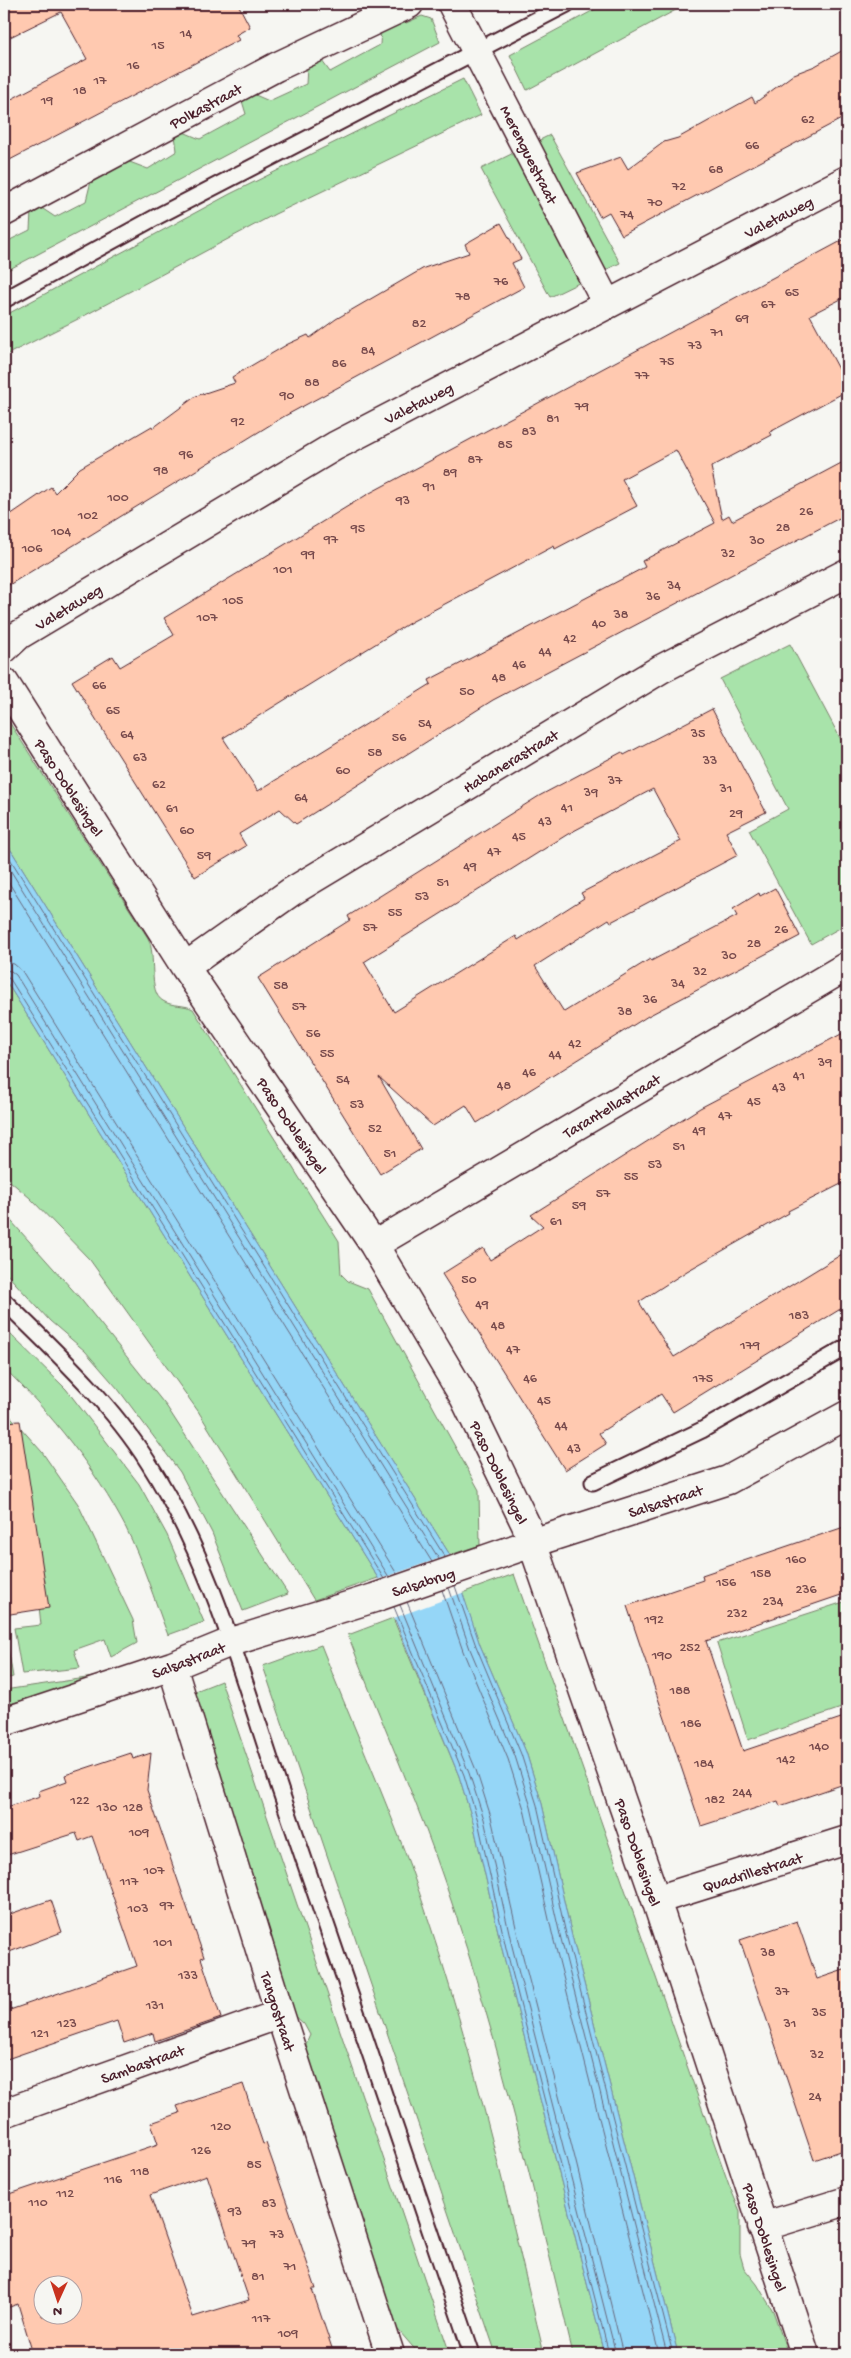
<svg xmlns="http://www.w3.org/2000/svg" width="851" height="2358" viewBox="0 0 851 2358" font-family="'Gochi Hand',sans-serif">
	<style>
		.green { fill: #a8e3aa; stroke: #79816a }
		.water { fill: #95d6f7; stroke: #778da5 }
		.pier { fill: #f6f6f2 }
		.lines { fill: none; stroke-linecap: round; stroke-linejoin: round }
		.shore { stroke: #68687d; stroke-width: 1 }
		.building { fill: #ffc9b0; stroke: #4a1f2b; fill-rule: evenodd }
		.service-casing { stroke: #4a1f2b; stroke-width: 19 }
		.minor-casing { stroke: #4a1f2b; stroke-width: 31 }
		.service { stroke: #f6f6f2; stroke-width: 15 }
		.minor { stroke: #f6f6f2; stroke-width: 28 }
		.labels { text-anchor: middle; stroke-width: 4; stroke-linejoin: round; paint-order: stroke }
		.number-label { font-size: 14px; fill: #774a4c }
		.street-label { font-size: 16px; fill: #4a1f2b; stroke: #f6f6f2 }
	</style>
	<rect width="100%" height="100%" fill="#f6f6f2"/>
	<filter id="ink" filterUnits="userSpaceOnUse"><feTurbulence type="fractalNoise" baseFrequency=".02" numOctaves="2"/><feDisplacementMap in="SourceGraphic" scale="10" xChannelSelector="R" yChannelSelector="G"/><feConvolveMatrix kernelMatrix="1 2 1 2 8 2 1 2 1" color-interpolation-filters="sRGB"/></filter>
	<g filter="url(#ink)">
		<path class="green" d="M605,4H687L527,90L510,55Z
			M422,16L431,19L440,42L4,272V243L30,230L31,212L40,207L55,217L86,201L91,181L127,161L148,169L177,151L175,135L181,131L200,139L246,114L242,101L253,94L269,101L306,84L307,67L322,61L330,72L380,45L381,28L403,17L406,23Z
			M463,79L481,115L275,214L82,317L4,356V316L230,194Z
			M550,135L620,263L550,297L481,169Z
			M790,644L847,751V924L811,944L749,830L788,809L720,679Z
			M4,714L148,938C157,955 147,992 163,1001C173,1007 184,1004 193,1009L339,1241L341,1274L348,1281L368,1289L479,1490L480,1545L450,1555L4,839Z
			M4,978L378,1578L314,1600L198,1411L90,1260L30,1198L4,1176Z
			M4,1213L79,1297L167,1407L288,1594L243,1611L212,1533L180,1472L118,1389L85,1351L50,1321L4,1271Z
			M4,1328L66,1389L139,1484L167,1535L204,1622L168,1635C154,1600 143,1562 126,1528C95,1469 52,1414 4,1368Z
			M4,1409L42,1452L78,1504L133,1620L137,1643L111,1657L105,1639L74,1650L80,1668L22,1674L14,1628L41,1625L22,1445L4,1442Z
			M514,1574L729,2185L740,2211V2254L744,2268L757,2284L773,2311L788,2354H678L571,1932L542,1804L526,1752L480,1645L462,1593Z
			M847,1601V1706L748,1740L717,1643Z
			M393,1618L459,1776L473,1822L502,1949L605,2354H573C533,2187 494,2019 436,1857C409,1782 376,1710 348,1635Z
			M5,1630L13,1677L4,1679V1631Z
			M321,1645C350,1719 383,1792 410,1866C467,2025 505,2190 544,2354H496L263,1666Z
			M100,1676L4,1706V1690Z
			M221,1681L450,2354H419L393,2324L306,2057V2044L310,2035L304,2024L291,2012L183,1696Z"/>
		<path class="water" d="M4,839L450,1555L480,1645L526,1752L542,1804L571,1932L678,2354H605L502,1949L473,1822L459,1776L378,1578L4,978Z"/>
		<path class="pier" d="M452,1554L465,1592L391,1619L376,1580Z"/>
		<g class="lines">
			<path class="shore" d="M4,849L445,1557
				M4,860L439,1559
				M4,875L432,1562
				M4,962L14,964L22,971L397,1574
				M4,970L11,971L16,975L389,1577
				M4,976L10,979L384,1579
				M455,1586L476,1646L521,1754L537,1805L566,1934L673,2354
				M449,1588L470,1649L515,1756L531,1807L560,1935L667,2354
				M442,1590L463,1651L508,1759L524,1809L553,1937L659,2354
				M407,1602L476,1770L491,1817L520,1945L575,2158L623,2354
				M400,1605L469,1773L484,1819L512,1946L616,2354
				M394,1607L464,1775L478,1821L506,1948L609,2354"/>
		</g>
		<path class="building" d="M15,4H238L250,27L236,35L239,40L4,163V103L87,59L61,12L4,40V9Z
			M847,48V116L622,235L609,212L600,217L577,173L621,157L628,169L664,142L678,138L752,97L755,103L794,74L815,66Z
			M501,223L521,259L512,263L524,287L283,417L4,588V519L51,487L55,493L80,468L152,426L153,428L196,396L235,383L232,377L288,344L308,335L310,338L336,319L424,268L469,253L465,244Z
			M847,238V296L810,315L847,384V391L770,432L772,435L711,467L722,519L729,515L732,521L847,460V514L493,700L296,824L280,809L239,834L246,846L195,877L72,681L113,656L120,667L174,635L164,618L368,494ZM676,450L715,523L642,561L645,567L429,680L431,684L258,791L223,738L411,622L554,546L555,549L637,506L622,479Z
			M712,709L766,812L726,832L738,855L611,922L609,919L535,966L564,1012L650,959L651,961L737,916L733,909L759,893L760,896L775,888L800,936L648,1016L477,1123L466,1105L433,1126L379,1077L421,1149L380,1174L258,978L350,920L348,916L539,796L622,752L624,755ZM653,789L681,841L581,893L584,898L518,940L516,936L394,1012L364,962L568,834Z
			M847,1031V1181L788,1211L789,1213L687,1271L639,1302L674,1357L847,1251V1305L673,1412L661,1394L599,1433L606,1444L565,1470L442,1274L483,1248L490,1260L543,1226L531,1215L700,1108Z
			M20,1421L49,1608L4,1615V1422Z
			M847,1526V1593L706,1641L743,1751L847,1716V1783L780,1806L778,1801L701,1826L627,1606L703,1580L702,1575Z
			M131,1753L133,1759L151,1753L147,1790L204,1957L201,1958L221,2018L155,2041L153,2033L124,2043L117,2021L4,2060V2012L137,1966L92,1836L79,1841L76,1833L4,1856V1808L40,1796L39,1791L67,1781L65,1775Z
			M51,1900L62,1932L4,1954V1916Z
			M797,1921L817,1979L847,1969V2149L814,2160L740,1940Z
			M243,2084L263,2144L266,2143L290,2212L316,2289H312L334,2354H33L18,2304L4,2309V2196L158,2144L151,2123L180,2113L177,2106ZM207,2175L249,2300L193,2317L150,2195ZM42,2286H72V2316H42Z"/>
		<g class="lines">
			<defs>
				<path id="service" d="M4,300L158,216L567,4
					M4,1301C54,1350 110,1402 148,1462C215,1567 245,1688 285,1804C348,1987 410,2171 472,2354
					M593,1482L702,1430L847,1347"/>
				<path id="minor" d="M452,4L607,304
					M4,212L276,67L409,4
					M4,649L19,635L335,446L847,180
					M4,682L185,967L374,1245L464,1397L526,1525L656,1900L805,2354
					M185,967L291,892L661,669L847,573
					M374,1245L847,966
					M172,1666L280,2014L390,2354
					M4,1722L172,1666L231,1642L374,1598L532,1543L728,1480L847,1415
					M656,1900L847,1840
					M4,2113L280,2014
					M762,2227L847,2201"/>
			</defs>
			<use href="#service" class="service-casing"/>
			<use href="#minor" class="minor-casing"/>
			<use href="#service" class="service"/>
			<use href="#minor" class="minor"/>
		</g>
	</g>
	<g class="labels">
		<g class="number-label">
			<text x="186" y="37">14</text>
			<text x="158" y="49">15</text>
			<text x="133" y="69">16</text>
			<text x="100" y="84">17</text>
			<text x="80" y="94">18</text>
			<text x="47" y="104">19</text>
			<text x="808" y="123">62</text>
			<text x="752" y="149">66</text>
			<text x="716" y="173">68</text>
			<text x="679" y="190">72</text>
			<text x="655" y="206">70</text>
			<text x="627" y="218">74</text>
			<text x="501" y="285">76</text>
			<text x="792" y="296">65</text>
			<text x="463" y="300">78</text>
			<text x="768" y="308">67</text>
			<text x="742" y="322">69</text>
			<text x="419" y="327">82</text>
			<text x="717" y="336">71</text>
			<text x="695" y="349">73</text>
			<text x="368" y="354">84</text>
			<text x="667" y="365">75</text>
			<text x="339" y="367">86</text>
			<text x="642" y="379">77</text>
			<text x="312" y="386">88</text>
			<text x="287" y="399">90</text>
			<text x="582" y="410">79</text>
			<text x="553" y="422">81</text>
			<text x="238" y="425">92</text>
			<text x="529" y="435">83</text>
			<text x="505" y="448">85</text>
			<text x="186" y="458">96</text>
			<text x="475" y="463">87</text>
			<text x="161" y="474">98</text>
			<text x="450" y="476">89</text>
			<text x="429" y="490">91</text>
			<text x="118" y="501">100</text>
			<text x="403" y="504">93</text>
			<text x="806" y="515">26</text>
			<text x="88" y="519">102</text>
			<text x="783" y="531">28</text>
			<text x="358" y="532">95</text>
			<text x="61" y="535">104</text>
			<text x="331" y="543">97</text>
			<text x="757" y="544">30</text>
			<text x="32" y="552">106</text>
			<text x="728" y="557">32</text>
			<text x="308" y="558">99</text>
			<text x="283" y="573">101</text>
			<text x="674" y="589">34</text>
			<text x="653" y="600">36</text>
			<text x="233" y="604">105</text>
			<text x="621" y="618">38</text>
			<text x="207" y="621">107</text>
			<text x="599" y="627">40</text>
			<text x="570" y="642">42</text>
			<text x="545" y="655">44</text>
			<text x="519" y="668">46</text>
			<text x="499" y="681">48</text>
			<text x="99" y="689">66</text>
			<text x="467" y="695">50</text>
			<text x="113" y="714">65</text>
			<text x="425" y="727">54</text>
			<text x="698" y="737">35</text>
			<text x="127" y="738">64</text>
			<text x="399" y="741">56</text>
			<text x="375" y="756">58</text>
			<text x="140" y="761">63</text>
			<text x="710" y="764">33</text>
			<text x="343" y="774">60</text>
			<text x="615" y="784">37</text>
			<text x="159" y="788">62</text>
			<text x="726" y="792">31</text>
			<text x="591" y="796">39</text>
			<text x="301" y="801">64</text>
			<text x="567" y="811">41</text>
			<text x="172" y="812">61</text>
			<text x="736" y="817">29</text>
			<text x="545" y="825">43</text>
			<text x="187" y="834">60</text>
			<text x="519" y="840">45</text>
			<text x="494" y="855">47</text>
			<text x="204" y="859">59</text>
			<text x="470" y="870">49</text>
			<text x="443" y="886">51</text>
			<text x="422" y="900">53</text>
			<text x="395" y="916">55</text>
			<text x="370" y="931">57</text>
			<text x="781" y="933">26</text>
			<text x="754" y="947">28</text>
			<text x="729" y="959">30</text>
			<text x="700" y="975">32</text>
			<text x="678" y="987">34</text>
			<text x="281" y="989">58</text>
			<text x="650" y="1003">36</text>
			<text x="299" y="1010">57</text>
			<text x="625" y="1015">38</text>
			<text x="313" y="1037">56</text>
			<text x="575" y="1047">42</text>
			<text x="327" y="1057">55</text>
			<text x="555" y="1058">44</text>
			<text x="825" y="1066">39</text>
			<text x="529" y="1076">46</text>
			<text x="799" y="1079">41</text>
			<text x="343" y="1083">54</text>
			<text x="504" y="1089">48</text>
			<text x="779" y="1091">43</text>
			<text x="754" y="1105">45</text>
			<text x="357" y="1108">53</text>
			<text x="725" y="1119">47</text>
			<text x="375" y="1132">52</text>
			<text x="699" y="1134">49</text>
			<text x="679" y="1150">51</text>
			<text x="390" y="1157">51</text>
			<text x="655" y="1168">53</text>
			<text x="631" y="1180">55</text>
			<text x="603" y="1197">57</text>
			<text x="579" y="1209">59</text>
			<text x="556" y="1225">61</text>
			<text x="469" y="1283">50</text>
			<text x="482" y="1308">49</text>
			<text x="799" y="1319">183</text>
			<text x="498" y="1329">48</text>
			<text x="750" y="1349">179</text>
			<text x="513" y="1353">47</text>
			<text x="530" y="1382">46</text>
			<text x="703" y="1382">175</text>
			<text x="544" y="1404">45</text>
			<text x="561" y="1429">44</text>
			<text x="574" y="1452">43</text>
			<text x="796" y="1563">160</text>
			<text x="761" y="1577">158</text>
			<text x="726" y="1586">156</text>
			<text x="806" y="1593">236</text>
			<text x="773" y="1605">234</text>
			<text x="737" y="1617">232</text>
			<text x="654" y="1623">192</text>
			<text x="690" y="1651">252</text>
			<text x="662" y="1659">190</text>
			<text x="680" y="1694">188</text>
			<text x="691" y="1727">186</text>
			<text x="819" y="1750">140</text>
			<text x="786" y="1763">142</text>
			<text x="704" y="1767">184</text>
			<text x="742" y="1796">244</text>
			<text x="715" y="1803">182</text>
			<text x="80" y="1804">122</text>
			<text x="107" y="1811">130</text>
			<text x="133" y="1811">128</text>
			<text x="139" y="1836">109</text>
			<text x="154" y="1874">107</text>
			<text x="129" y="1885">117</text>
			<text x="167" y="1909">97</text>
			<text x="138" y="1912">103</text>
			<text x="163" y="1946">101</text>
			<text x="768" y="1956">38</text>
			<text x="188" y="1979">133</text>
			<text x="782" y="1995">37</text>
			<text x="155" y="2009">131</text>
			<text x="819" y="2016">35</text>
			<text x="67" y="2027">123</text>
			<text x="790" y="2027">31</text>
			<text x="40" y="2037">121</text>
			<text x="817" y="2058">32</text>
			<text x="815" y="2100">24</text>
			<text x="221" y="2130">120</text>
			<text x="201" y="2154">126</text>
			<text x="254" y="2168">85</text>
			<text x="140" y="2175">118</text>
			<text x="113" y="2183">116</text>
			<text x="65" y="2197">112</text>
			<text x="38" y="2206">110</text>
			<text x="269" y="2207">83</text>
			<text x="235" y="2215">93</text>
			<text x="277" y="2238">73</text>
			<text x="249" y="2247">79</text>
			<text x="290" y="2270">71</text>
			<text x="258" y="2280">81</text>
			<text x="261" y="2322">117</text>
			<text x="288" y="2337">109</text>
		</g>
		<g class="street-label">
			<text transform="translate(205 105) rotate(-28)" y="6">Polkastraat</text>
			<text transform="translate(530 154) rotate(63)" y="6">Merenguestraat</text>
			<text transform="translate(778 216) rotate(-27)" y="6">Valetaweg</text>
			<text transform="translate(418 402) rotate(-27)" y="6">Valetaweg</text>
			<text transform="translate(68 606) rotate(-31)" y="6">Valetaweg</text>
			<text transform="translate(510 760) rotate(-31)" y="6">Habanerastraat</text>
			<text transform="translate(70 787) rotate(57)" y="6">Paso Doblesingel</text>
			<text transform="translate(611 1105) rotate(-31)" y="6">Tarantellastraat</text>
			<text transform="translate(293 1125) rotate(56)" y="6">Paso Doblesingel</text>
			<text transform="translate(500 1472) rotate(64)" y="6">Paso Doblesingel</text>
			<text transform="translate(665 1500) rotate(-18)" y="6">Salsastraat</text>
			<text transform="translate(423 1581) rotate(-18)" y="6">Salsabrug</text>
			<text transform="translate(188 1659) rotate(-21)" y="6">Salsastraat</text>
			<text transform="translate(639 1852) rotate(71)" y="6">Paso Doblesingel</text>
			<text transform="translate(752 1871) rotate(-17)" y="6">Quadrillestraat</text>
			<text transform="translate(279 2011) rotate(72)" y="6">Tangostraat</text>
			<text transform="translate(142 2063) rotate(-20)" y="6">Sambastraat</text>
			<text transform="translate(766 2237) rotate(72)" y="6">Paso Doblesingel</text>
		</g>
	</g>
	<rect width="851" height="2358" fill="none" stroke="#f6f6f2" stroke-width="20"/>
	<rect x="10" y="10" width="831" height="2338" fill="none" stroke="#4a1f2b" stroke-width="2" filter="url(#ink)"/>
	<g transform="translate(58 2300) rotate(183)"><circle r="24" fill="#f6f6f2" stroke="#b1a0a2"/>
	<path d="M0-4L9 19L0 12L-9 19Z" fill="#c8321e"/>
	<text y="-8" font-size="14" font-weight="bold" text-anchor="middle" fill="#4a1f2b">N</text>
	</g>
</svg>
